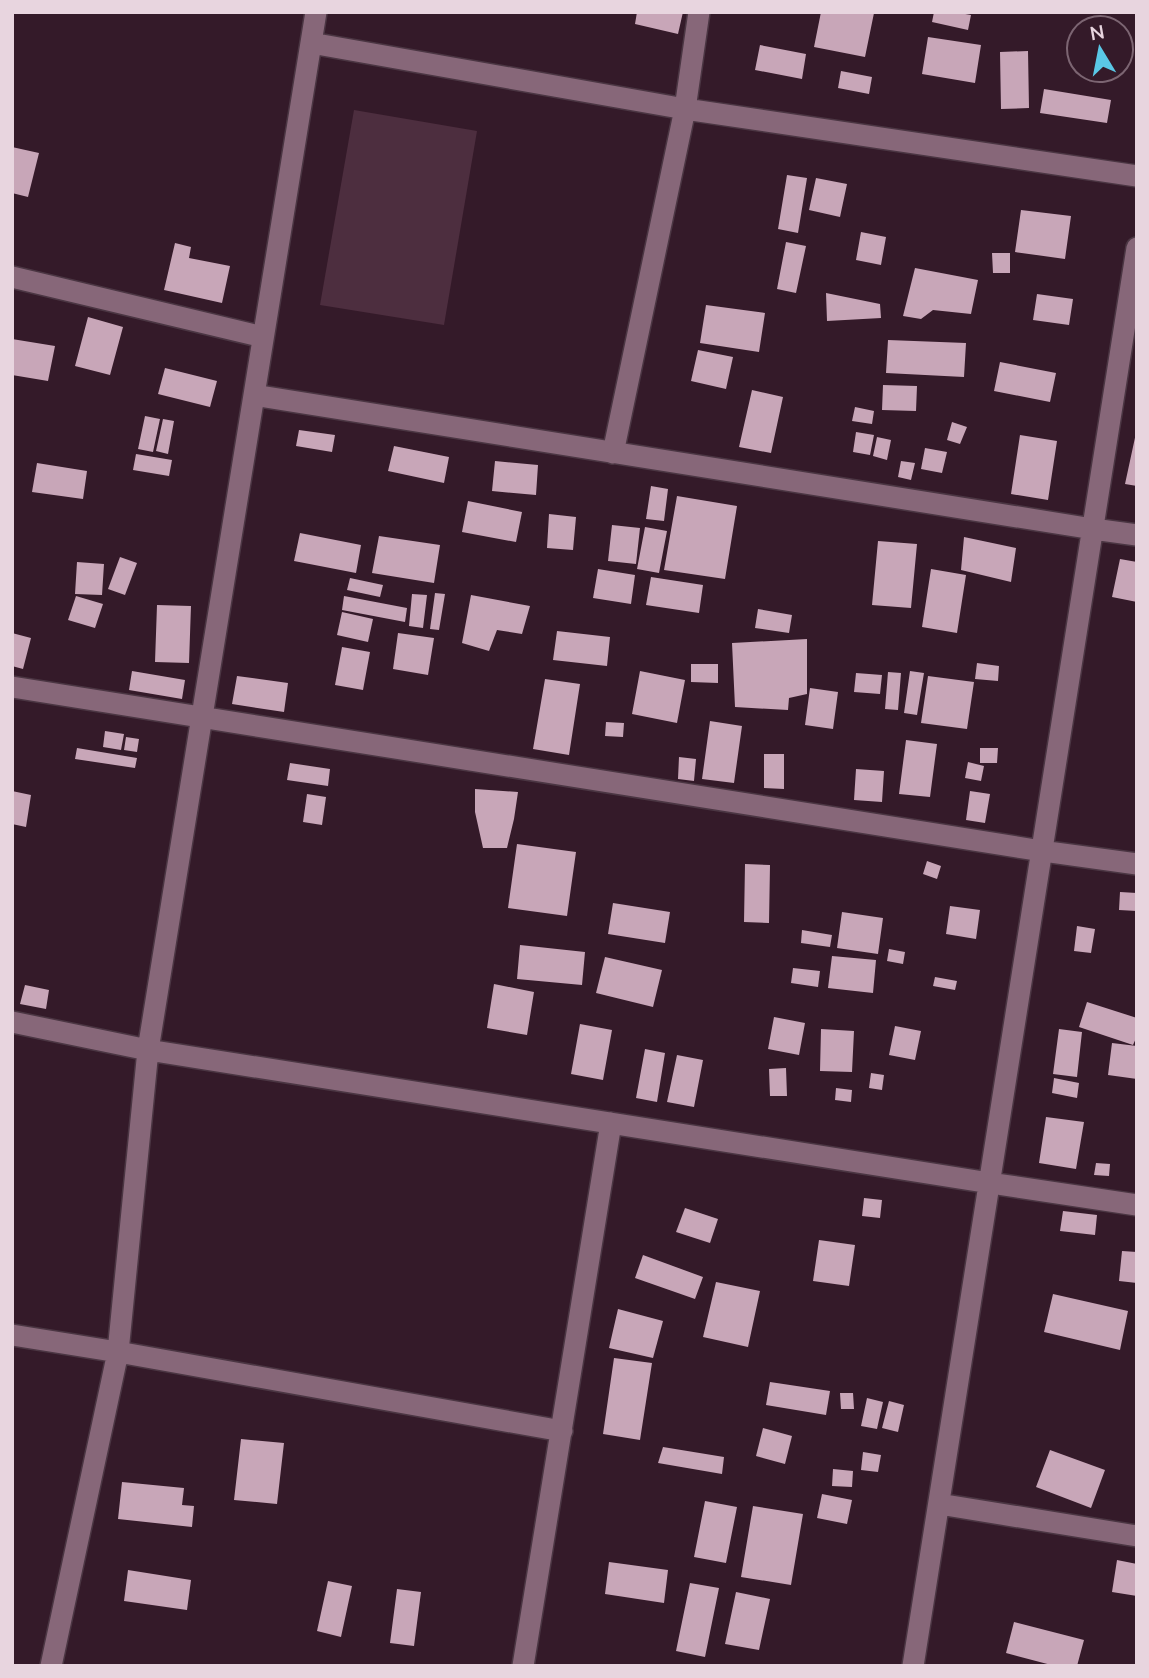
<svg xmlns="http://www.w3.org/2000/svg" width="1149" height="1678" viewBox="0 0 1149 1678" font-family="Mulish,sans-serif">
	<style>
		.green { fill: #4d2e3f }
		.building { fill: #c8a6b8 }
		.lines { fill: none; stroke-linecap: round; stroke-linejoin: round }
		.minor-casing { stroke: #4b3643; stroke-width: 24 }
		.minor { stroke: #876779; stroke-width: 21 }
	</style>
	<rect width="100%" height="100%" fill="#341a29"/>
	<path class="green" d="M354,110L477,131L444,325L320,305Z"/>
	<path class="building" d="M637,12H683L678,34L635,24Z
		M821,12L874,13L865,57L814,47Z
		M934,12H954L971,15L968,30L932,22Z
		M928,37L981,45L975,83L922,74Z
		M760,45L806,54L802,79L755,70Z
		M1028,51L1029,108L1001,109L1000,52Z
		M841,71L872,77L869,94L838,88Z
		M1044,89L1111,100L1107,123L1040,113Z
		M12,147L39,153L28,197L12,193Z
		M787,175L807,178L798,233L778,229Z
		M816,178L847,184L840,217L809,210Z
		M1021,210L1071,216L1065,259L1015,252Z
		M861,232L886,237L881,265L856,260Z
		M786,242L806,246L796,293L777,289Z
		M175,243L191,247L189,258L230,266L222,303L164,290Z
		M992,253H1010V273H993Z
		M915,268L978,280L971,314L933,310L921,319L903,316Z
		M826,293L880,304L881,318L827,321Z
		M1037,294L1073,299L1069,325L1033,320Z
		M706,305L765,313L759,352L700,343Z
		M88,317L123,327L110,375L75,366Z
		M12,339L55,346L48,381L12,375Z
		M888,340L966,343L964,377L886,373Z
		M698,350L733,357L726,389L691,381Z
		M1000,362L1056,373L1050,402L994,391Z
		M165,368L217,381L210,407L158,394Z
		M883,385L917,386L916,411L882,410Z
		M752,390L783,397L771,453L739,447Z
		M855,407L874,411L872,424L852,421Z
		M145,416L160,419L153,452L138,449Z
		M163,419L174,421L168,454L156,451Z
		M952,422L967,427L960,444L947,440Z
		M299,430L335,435L332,452L296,446Z
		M856,432L874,435L870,455L853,452Z
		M1136,433H1137V486L1125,484Z
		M1020,435L1057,441L1048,500L1011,494Z
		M877,437L891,440L887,460L873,456Z
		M394,446L449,457L444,483L388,471Z
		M925,448L947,452L942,473L921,469Z
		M136,454L172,460L169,476L133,470Z
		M495,461L538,465L536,495L492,491Z
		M901,461L915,463L911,480L898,477Z
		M37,463L87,471L83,499L32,492Z
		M651,486L668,489L664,521L646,519Z
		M677,496L737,506L725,579L664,570Z
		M468,501L522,512L516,542L462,532Z
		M549,514L576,517L573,550L547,548Z
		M612,525L640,528L636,564L608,561Z
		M645,527L667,531L659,573L637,569Z
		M300,533L361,545L356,573L294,561Z
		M379,536L440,545L434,583L372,573Z
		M964,537L1016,548L1011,582L961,570Z
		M878,541L917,544L911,608L872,605Z
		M120,557L137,563L125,595L108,589Z
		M1120,559L1137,562V602L1112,597Z
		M77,562L104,564L102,595L75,594Z
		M598,569L635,575L631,604L593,598Z
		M931,569L966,575L957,633L922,627Z
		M651,577L703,585L699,613L646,605Z
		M350,578L383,585L380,597L347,590Z
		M435,593L445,594L439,630L430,629Z
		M412,594L427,595L423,628L409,626Z
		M471,595L530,606L522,634L497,630L489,651L462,643Z
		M76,596L103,604L95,628L68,620Z
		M344,596L407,608L405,622L342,610Z
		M157,605L191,606L189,663L155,662Z
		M758,609L792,615L789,633L755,628Z
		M342,612L373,619L368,642L337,635Z
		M557,631L610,637L607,666L553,660Z
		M12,633L31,638L23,669L12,666Z
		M398,633L434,638L428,675L393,669Z
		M807,639V694L789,698L788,710L735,707L732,643Z
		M342,647L370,652L363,690L335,685Z
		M977,663L999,666L998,681L975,679Z
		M691,664H718V683L691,682Z
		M132,671L185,680L182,699L129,690Z
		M640,671L685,680L677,723L632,714Z
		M910,671L924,673L917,715L904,713Z
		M888,672L901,673L898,710L885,709Z
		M856,673L882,675L880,694L854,692Z
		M237,676L288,683L284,712L232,704Z
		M928,676L974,682L967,729L921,723Z
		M545,679L580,684L569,755L533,749Z
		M810,688L838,692L833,729L805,725Z
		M710,721L742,726L734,783L702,779Z
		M606,722L624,723L623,737L605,736Z
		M105,731L124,734L121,750L103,747Z
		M126,737L139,739L137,752L124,750Z
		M906,740L937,744L930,797L899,794Z
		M77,748L137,758L135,768L75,759Z
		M980,748H998L997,763H980Z
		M764,754H784V789L764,788Z
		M679,757L696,759L694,781L678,779Z
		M968,762L984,766L981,781L965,778Z
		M290,763L330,769L328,786L287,780Z
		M856,769L884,771L882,802L854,800Z
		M475,789L518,792L514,819L507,848H483L475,812Z
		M12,791L31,795L26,827L12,824Z
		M970,791L990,794L985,823L966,820Z
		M307,794L326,797L322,825L303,822Z
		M517,844L576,852L567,916L508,908Z
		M927,861L941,866L937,879L923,874Z
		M745,864L770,865L769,923L744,922Z
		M1120,892L1137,893V911L1119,910Z
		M613,903L670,912L665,943L608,934Z
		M950,906L980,910L976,939L946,934Z
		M842,912L883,918L878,954L837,948Z
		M1077,926L1095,929L1091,953L1074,951Z
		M802,930L832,935L830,947L801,943Z
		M520,945L585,952L582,985L517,979Z
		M889,949L905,952L903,964L887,961Z
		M832,956L876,960L873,993L828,988Z
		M605,957L662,970L653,1007L596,993Z
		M793,968L820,971L818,987L791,983Z
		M935,977L957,981L955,990L933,986Z
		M494,984L534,992L527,1035L487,1028Z
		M25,985L49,990L46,1009L20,1004Z
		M1087,1002L1137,1018V1036L1133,1045L1079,1027Z
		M774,1017L805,1023L799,1055L768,1049Z
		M580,1024L612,1030L603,1080L571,1074Z
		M895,1026L921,1031L915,1060L889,1055Z
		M821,1029L854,1031L852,1072L820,1071Z
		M1059,1029L1082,1032L1077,1077L1053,1074Z
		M1112,1043L1137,1046V1079L1108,1075Z
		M645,1049L665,1053L657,1102L636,1098Z
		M677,1055L703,1060L694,1107L667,1102Z
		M786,1068L787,1096H770L769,1069Z
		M871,1073L884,1075L882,1090L869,1088Z
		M1054,1078L1079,1083L1077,1098L1052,1093Z
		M836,1088L852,1090L851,1102L835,1100Z
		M1046,1117L1084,1122L1076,1169L1039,1163Z
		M1096,1163L1110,1164L1109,1176L1094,1175Z
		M864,1198L882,1200L880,1218L862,1216Z
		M685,1208L718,1219L710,1243L676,1232Z
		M1063,1211L1097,1215L1095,1235L1060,1231Z
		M819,1240L855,1245L849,1286L813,1281Z
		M1122,1251L1137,1252V1283L1119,1281Z
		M643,1255L703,1277L695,1299L635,1278Z
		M716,1282L760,1291L748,1347L703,1337Z
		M1053,1294L1128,1311L1120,1350L1044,1332Z
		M618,1309L663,1321L653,1358L609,1348Z
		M614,1358L652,1363L640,1440L603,1434Z
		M770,1382L830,1391L826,1415L766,1405Z
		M840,1393H853L854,1409H841Z
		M867,1398L883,1402L877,1429L861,1426Z
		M889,1401L904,1405L898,1432L882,1428Z
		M763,1428L792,1436L785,1464L756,1456Z
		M241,1439L284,1443L277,1504L234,1500Z
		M663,1447L724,1457L722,1474L658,1463Z
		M1050,1450L1105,1470L1091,1508L1036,1487Z
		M863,1452L881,1455L878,1472L861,1470Z
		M833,1469L853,1471L852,1487L832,1486Z
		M122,1482L184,1488L182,1505L194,1506L192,1527L118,1519Z
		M822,1494L852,1500L847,1524L817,1518Z
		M705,1501L737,1507L726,1563L694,1557Z
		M753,1506L803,1514L791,1585L741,1577Z
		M1117,1560L1137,1564V1596L1112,1592Z
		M609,1562L668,1570L664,1603L605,1594Z
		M128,1570L191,1580L187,1610L124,1601Z
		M328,1581L352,1586L341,1637L317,1631Z
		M690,1583L719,1588L705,1657L676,1651Z
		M397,1589L421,1592L414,1646L390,1643Z
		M736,1592L770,1599L759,1650L725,1644Z
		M1014,1622L1084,1640L1077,1666H1055L1006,1653Z"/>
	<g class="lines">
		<defs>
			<path id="minor" d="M311,43L685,109L1137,176
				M12,277L263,337
				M254,395L1093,529L1137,535
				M613,453L685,109L699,12
				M12,687L1042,851L1137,864
				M12,1022L148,1050L990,1183L1137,1205
				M12,1335L118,1352L562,1431
				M939,1504L1137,1536
				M51,1666L118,1352L148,1050L316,12
				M523,1666L611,1123
				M913,1666L1137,248"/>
		</defs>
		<use href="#minor" class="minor-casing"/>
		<use href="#minor" class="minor"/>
	</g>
	<rect width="1149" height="1678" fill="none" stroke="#e8d5df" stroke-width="28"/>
	<g transform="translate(1100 49) rotate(350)"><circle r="33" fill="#341a29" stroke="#7c6572" stroke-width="2"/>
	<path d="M0-5L12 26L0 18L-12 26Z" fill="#5ac8e6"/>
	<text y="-10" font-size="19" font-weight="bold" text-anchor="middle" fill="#e8d5df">N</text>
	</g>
</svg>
